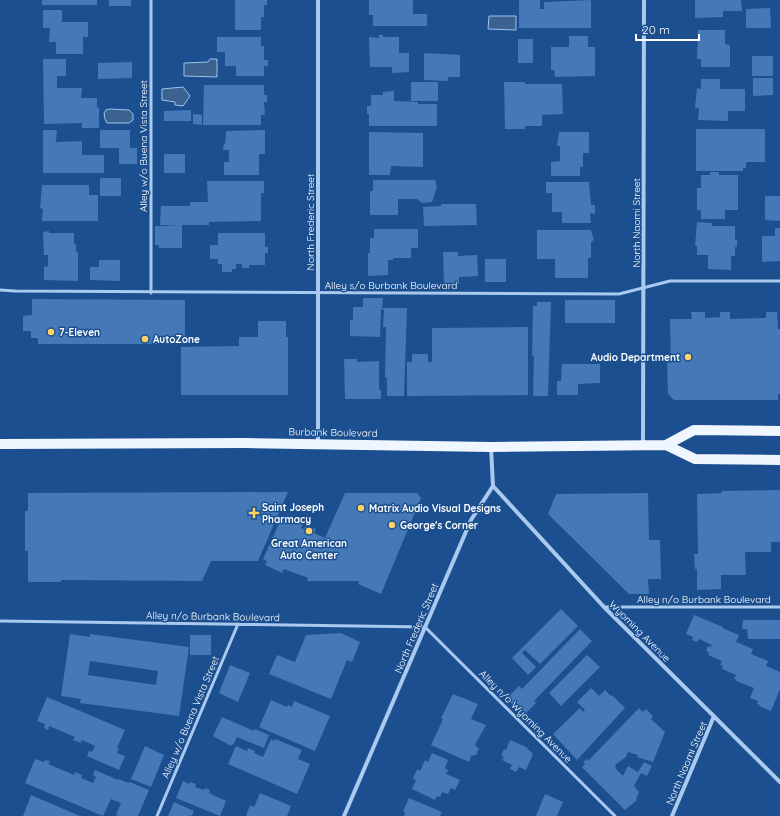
<svg xmlns="http://www.w3.org/2000/svg" width="780" height="816" viewBox="0 0 780 816" font-family="Quicksand,sans-serif">
	<style>
		.water { fill: #3c6290; stroke: #9cc4f0 }
		.building { fill: #4478b7; fill-rule: evenodd }
		.lines { fill: none; stroke-linecap: round; stroke-linejoin: round }
		.lane { stroke: #a9c9ee; stroke-width: 3 }
		.street { stroke: #a9c9ee; stroke-width: 4 }
		.primary { stroke: #f0f6ff; stroke-width: 10 }
		.poi-dot { fill: #ffd166; stroke: #1b4f8f; stroke-width: 1.5 }
		.labels { text-anchor: middle; stroke-width: 3; stroke-linejoin: round; paint-order: stroke }
		.street-label { font-size: 10px; fill: #fff; stroke: #1b4f8f }
		.poi-label { font-size: 10px; font-weight: bold; fill: #fff; stroke: #1b4f8f; text-anchor: start }
	</style>
	<rect width="100%" height="100%" fill="#1b4f8f"/>
	<path class="water" d="M489,16H516V30L488,29Z
		M210,59H217V77L184,76V63L208,62Z
		M183,87L190,96L183,106L175,105V102L162,100V89Z
		M110,109L129,110L133,114V120L129,123H107L105,119L104,113L106,110Z"/>
	<path class="building" d="M42,0H97V5H42Z
		M109,0H131V6H109Z
		M235,0H267V5H264V17H261V30H235Z
		M369,0H413V14H427V26H373V15H369Z
		M519,0H540V9H544V2L591,0V28H519Z
		M695,0H741L742,11H723V17L695,18Z
		M770,8L771,28H746V9Z
		M43,10H62V22H88V37H83V54H56V42H49L50,28H43Z
		M698,30H725V44L730,45V67H701V59H697Z
		M379,35H383V37H399V53H409V72L392,73V67H370L369,37L379,38Z
		M569,36H588V47H595V76L555,77L554,70H551V47H569Z
		M217,37H261V46H264V60H268V66H264V76H236V66H225V52H217Z
		M518,39H533V63H518Z
		M424,53L460,55V77H448V81L424,80Z
		M752,56H773V76H752Z
		M43,59H66V76H57V88H82L81,98H97V108L99,107V128H82V123L44,124Z
		M132,62V78L98,79V63Z
		M753,78H773V95L753,96Z
		M701,79H720V89H745V111H728V121L698,120L699,108H695L697,88L701,89Z
		M411,82H438V101H411Z
		M504,82H525V84H562L563,114L542,115V126H525V129H505Z
		M204,85H264V95H267V102H264L265,115H261V125H203Z
		M394,91V101L418,102V104H437V126H369V114H367V106H371V95H383V92Z
		M191,110V121H164V111Z
		M193,114L202,115V125L193,124Z
		M696,129H765V162H746V168H743V171H696Z
		M43,130H57L56,142L82,141V155H104V173H43Z
		M100,130H130V148H137V164H119V148H100Z
		M265,130V154H259V175H224V162H229V150H223L224,144H225L226,131Z
		M369,132L423,133V167L391,166L390,175H369Z
		M559,132H589V153H583V167H580V176H551V162L560,161V146H557Z
		M164,154H185V173H164Z
		M710,172H719V175H738V210H725V219H701V210H697V188H701V175H710Z
		M100,178H121V196H100Z
		M373,180H435L437,187L432,202L422,203L417,199H398V215H370V191H373Z
		M207,181H264V193H261V221L209,222V225H182V248H159V245H155V226H179L160,225L161,206H190V202H208Z
		M546,182H589L591,205H595V214L590,213L591,223H562V212H552V193H546Z
		M42,185H89V195H98V221H42L43,209L40,208Z
		M765,196H780V221L765,220Z
		M441,204H476L477,225L424,226L423,207L441,206Z
		M697,222L712,223V226H735V240H737V247H735V256H731V270L708,269V255H697V246H695Z
		M775,228H780V261L762,262V236H775Z
		M374,229H418V248H411V258H393V260H388V275L368,276V253H370V238H374Z
		M537,230H591L594,240L591,242V258H588V278H555V259H537Z
		M49,231V233H74V244H76V252H78V281L44,280V266L48,267V255H44L43,232Z
		M218,233H265V247H268V253H265V265H249V268H242V264H236V269H232V272H222V264H218V259H210V245H218Z
		M443,252H458V256L477,255L478,276L459,277V284L444,285Z
		M485,259H506V282H485Z
		M99,260H120V281L90,280V267H99Z
		M363,298H383L382,308H407L404,396H387V377L385,378L386,327H383L384,310L381,309L380,337L350,336V320H353V307H363Z
		M32,299L185,300V344H38V338H31V331H23V316L32,315Z
		M565,300H615V323H565Z
		M537,302H551L548,396H533L534,356H532L533,306H537Z
		M691,312H705V318L720,317V312H730V319L766,318V312H777L778,329H780V394H778V400H674L668,394L667,363L671,362L670,319H692Z
		M258,321H286V337H288V395H181V347L239,346V337H258Z
		M528,327V395L407,396V362H412V354H428V362H432V328Z
		M344,359H357V362L379,361V390H381V399H345Z
		M562,364H600V383L578,384V395H557V381H561Z
		M780,490V542H771V552H745L746,575H721V589L697,590V569H695L694,554H698L697,494L722,493V491Z
		M288,492L258,561H211L202,581L61,580V582H28V551H25V511H28V493Z
		M345,493H417L421,498L381,594L358,584L359,581H307L308,578L284,569L282,573L265,565L267,561L263,559L281,519L284,520L286,517L303,524L301,528L304,529L306,525L316,529L314,533L325,538Z
		M648,493L649,540H660L661,579H648L649,594H629L548,514L556,494Z
		M561,609L578,626L540,664L525,650L522,653L536,667L528,675L512,658Z
		M694,615L723,627L722,628L739,635L736,642L753,649L751,654L768,661L766,666L780,672V689L771,711L759,706L760,705L757,704L758,701L750,698L754,688L736,681L737,680L734,679L736,675L722,669L723,666L720,665L722,661L708,655L709,652L706,651L708,646L711,647L712,645L699,639L697,642L692,640L693,637L686,634Z
		M743,620H780V639H748L747,629H742Z
		M580,629L592,641L534,701L536,703L524,715L506,699L519,686L522,689Z
		M341,633L360,642L352,662L347,660L331,699L269,674L277,655L295,662L306,635Z
		M70,634L90,637V634L189,647L179,716L80,703L81,699L61,696ZM90,661L158,671L156,685L88,675Z
		M190,635H211V655H190Z
		M587,655L600,667L561,706L549,693Z
		M230,665L250,673L238,702L219,693Z
		M591,688L599,696L605,690L611,696L612,695L625,708L577,760L553,734L580,708L583,712L585,710L577,702Z
		M453,694L478,704L471,719L486,725L475,745L479,749L476,755L471,756L469,762L431,745L443,719L441,718Z
		M47,697L125,730L117,748L119,749L117,753L125,756L119,770L87,756L89,751L92,752L95,746L82,740L81,743L73,740L75,737L49,726L48,730L44,728L45,724L37,721Z
		M271,700L287,707L288,705L292,707L294,701L330,716L315,751L259,727Z
		M639,708L643,712L646,709L653,716L651,719L665,732L653,762L637,757L638,755L628,752L626,755L627,756L615,765L616,767L615,768L623,776L628,766L638,772L644,762L652,766L647,776L641,773L634,786L639,792L636,799L637,800L625,810L582,767L585,764L583,762L587,759L588,761Z
		M222,717L254,731L255,729L269,735L264,748L237,737L233,745L232,744L231,746L213,736Z
		M271,739L274,741L275,739L302,750L298,759L310,764L297,794L228,764L236,746L247,751L248,748L255,751L254,753L263,757Z
		M510,740L526,747L533,754L526,770L519,767L516,772L510,769L512,765L502,760L504,757L501,756L504,749L506,750Z
		M145,746L164,755L151,787L131,779Z
		M432,753L448,760L445,768L448,770L446,774L460,780L455,790L451,788L448,794L442,792L440,797L437,796L435,800L412,789L416,780L413,779L417,769L420,771L425,760L428,762Z
		M35,759L44,762L45,760L50,761L48,764L74,775L75,772L82,775L81,778L93,783L96,777L93,775L95,770L118,780V779L129,783L130,782L149,790L138,816H119L116,815L121,803L111,799L103,816L25,783Z
		M183,781L189,784L190,782L196,784L195,787L204,790L205,788L210,790L209,793L226,801L220,816L176,798Z
		M260,793L291,806L287,816H246L250,805L254,807Z
		M545,794L563,802L557,816H536Z
		M31,795L80,816H23Z
		M409,798L442,812L440,816H404L405,812L403,811Z
		M174,802L194,811L192,816L189,815V816H168Z"/>
	<g class="lines">
		<path class="lane" d="M151,0V293
			M0,290L15,291L619,294L670,281H780
			M604,607H780
			M0,621L425,627L615,816
			M157,816L238,624"/>
		<path class="street" d="M318,444V0
			M643,445L644,0
			M493,486L604,607L780,782
			M344,816L471,520L493,486L491,447
			M672,816L714,716"/>
		<path class="primary" d="M0,444L246,443L491,447L666,445L694,430L780,431
			M666,445L695,459L780,460"/>
	</g>
	<g class="poi-dot">
		<circle cx="51" cy="332" r="4"/>
		<circle cx="145" cy="339" r="4"/>
		<circle cx="688" cy="357" r="4"/>
		<circle cx="361" cy="508" r="4"/>
		<path d="M252 507h4v4h4v4h-4v4h-4v-4h-4v-4h4z"/>
		<circle cx="392" cy="525" r="4"/>
		<circle cx="309" cy="531" r="4"/>
	</g>
	<g class="labels">
		<g class="street-label">
			<text transform="translate(143 146) rotate(-90)" y="4">Alley w/o Buena Vista Street</text>
			<text transform="translate(310 222) rotate(-90)" y="4">North Frederic Street</text>
			<text transform="translate(636 223) rotate(-90)" y="4">North Naomi Street</text>
			<text x="391" y="289">Alley s/o Burbank Boulevard</text>
			<text transform="translate(333 432) rotate(1)" y="4">Burbank Boulevard</text>
			<text x="704" y="603">Alley n/o Burbank Boulevard</text>
			<text transform="translate(213 616) rotate(1)" y="4">Alley n/o Burbank Boulevard</text>
			<text transform="translate(416 628) rotate(-67)" y="4">North Frederic Street</text>
			<text transform="translate(640 631) rotate(45)" y="4">Wyoming Avenue</text>
			<text transform="translate(526 716) rotate(45)" y="4">Alley n/o Wyoming Avenue</text>
			<text transform="translate(190 717) rotate(-67)" y="4">Alley w/o Buena Vista Street</text>
			<text transform="translate(686 763) rotate(-67)" y="4">North Naomi Street</text>
		</g>
		<g class="poi-label">
			<text x="59" y="336">7-Eleven</text>
			<text x="153" y="343">AutoZone</text>
			<text x="680" y="361" text-anchor="end">Audio Department</text>
			<text x="262" y="511">Saint Joseph<tspan x="262" dy="12">Pharmacy</tspan></text>
			<text x="369" y="512">Matrix Audio Visual Designs</text>
			<text x="400" y="529">George's Corner</text>
			<text x="309" y="547" text-anchor="middle">Great American<tspan x="309" dy="12">Auto Center</tspan></text>
		</g>
	</g>
	<path d="M636 34v6h63v-6" fill="none" stroke="#ffffff" stroke-width="2"/>
	<text x="642" y="34" font-size="12" fill="#ffffff" stroke="#1b4f8f" stroke-width="3" paint-order="stroke">20 m</text>
</svg>
